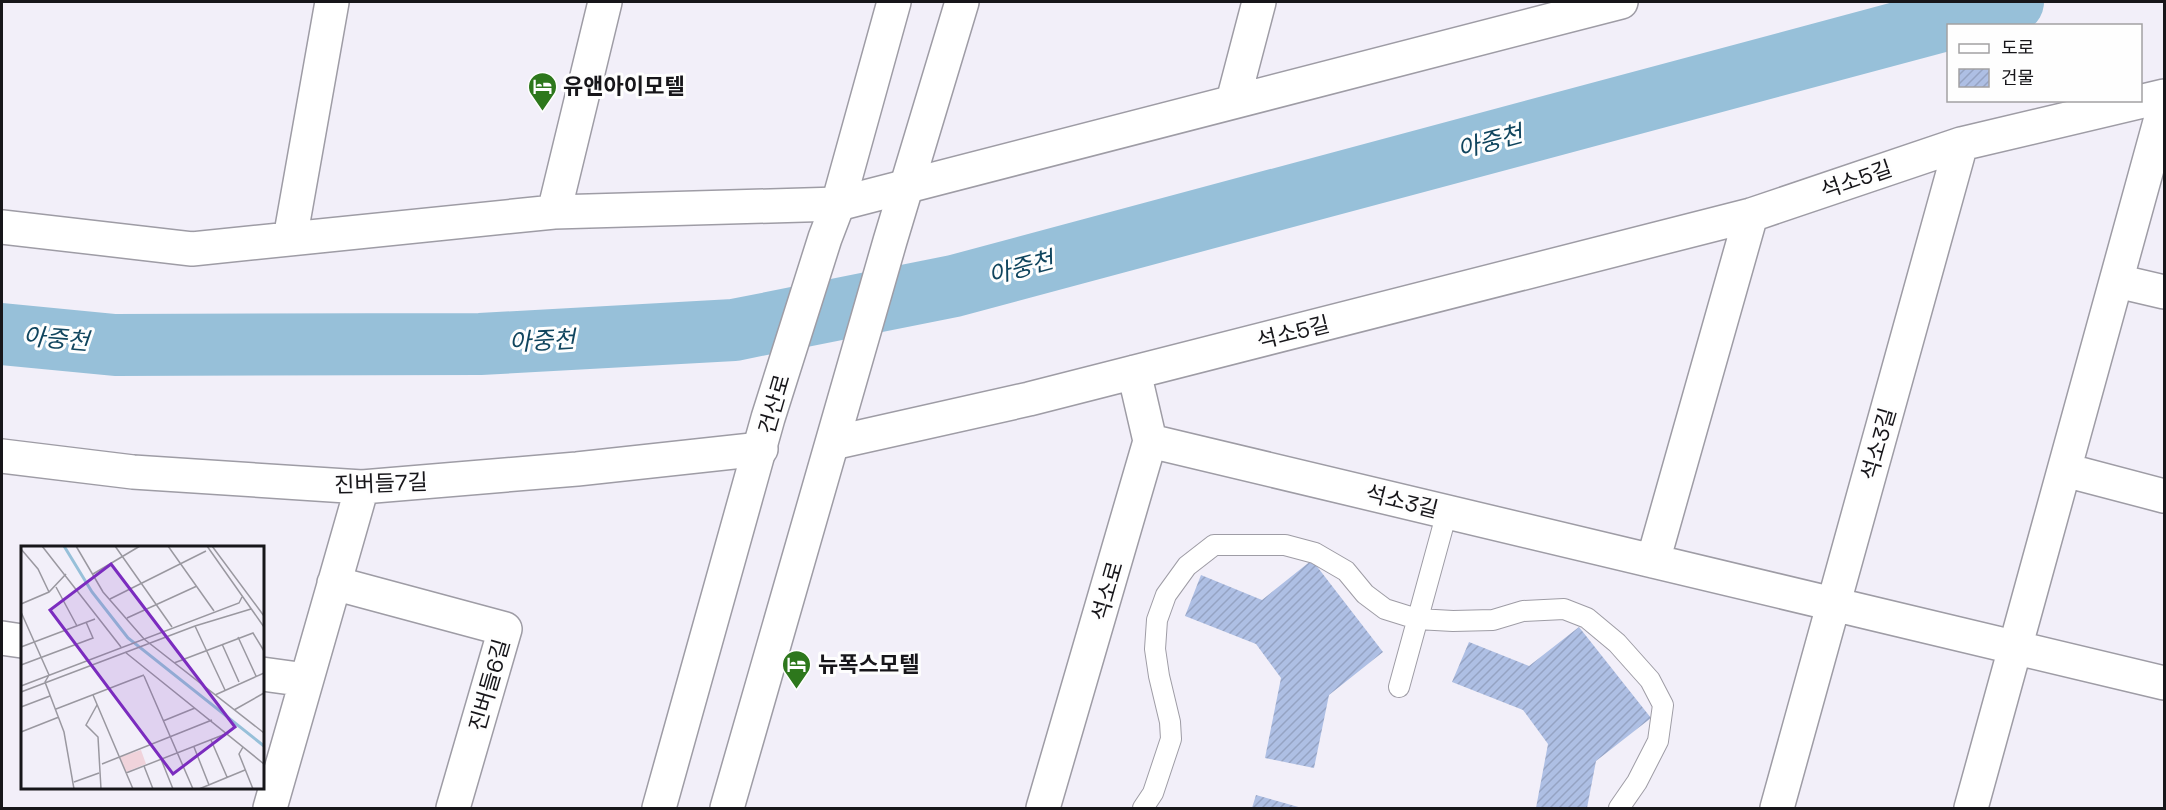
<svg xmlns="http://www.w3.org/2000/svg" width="2166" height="810" viewBox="0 0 2166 810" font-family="'Space Grotesk','Noto Sans KR',sans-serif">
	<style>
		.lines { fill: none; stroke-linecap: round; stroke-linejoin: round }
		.river { stroke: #97c0d9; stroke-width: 62 }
		.building { fill: url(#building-hatch) }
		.service-casing { stroke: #9e9ca5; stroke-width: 22 }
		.minor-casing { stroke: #9e9ca5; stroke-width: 36 }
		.tertiary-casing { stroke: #9e9ca5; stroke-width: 36 }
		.service { stroke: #fff; stroke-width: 20 }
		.minor { stroke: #fff; stroke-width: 33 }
		.tertiary { stroke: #fff; stroke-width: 33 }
		.labels { text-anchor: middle; stroke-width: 6; stroke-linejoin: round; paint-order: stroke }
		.poi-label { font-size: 22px; font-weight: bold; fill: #17161a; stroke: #fefefe; text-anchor: start }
		.street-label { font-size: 22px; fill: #17161a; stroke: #fefefe }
		.water-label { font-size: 24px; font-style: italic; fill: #10455e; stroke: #fefefe }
		.inset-river { fill: none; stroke: #97c0d9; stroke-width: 3 }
		.inset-road { fill: none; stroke: #9a98a0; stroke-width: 1.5 }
		.view { fill: #7b2cbf; fill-opacity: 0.15; stroke: #7b2cbf; stroke-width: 3 }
		.inset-edge { fill: none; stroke: #17161a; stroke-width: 3 }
	</style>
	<defs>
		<pattern id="building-hatch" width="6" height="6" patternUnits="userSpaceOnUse" patternTransform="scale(1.5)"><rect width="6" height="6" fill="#aebfe4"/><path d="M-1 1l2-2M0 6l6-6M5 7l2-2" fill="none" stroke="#95a3c3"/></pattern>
	</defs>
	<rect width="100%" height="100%" fill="#f2eff9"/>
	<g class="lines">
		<path class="river" d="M2,334L115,345L480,344L734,330L954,286L2013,2"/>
	</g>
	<path class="building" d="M1312,560L1383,652L1329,695L1314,768L1265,758L1281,678L1256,644L1185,616L1201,575L1262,600Z
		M1579,627L1651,718L1596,761L1587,808H1536L1548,744L1523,710L1452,682L1469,642L1529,666Z
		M1256,795L1302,808H1252Z"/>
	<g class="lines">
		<defs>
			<path id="service" d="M1399,687L1447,512
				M1143,808L1153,793L1171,739L1170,722L1159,676L1155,649L1157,620L1166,595L1187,566L1214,545H1285L1315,553L1346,571L1365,594L1385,609L1417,619L1453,621L1493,620L1523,611L1564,609L1587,618L1617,643L1650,680L1663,705L1658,741L1637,782L1619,808"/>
			<path id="minor" d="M1233,101L1259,2
				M554,212L605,2
				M2,227L192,249L554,212L838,204L1621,2
				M290,239L332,2
				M2117,281L2164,292
				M1150,441L2164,683
				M833,443L1029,399L1751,215L1961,144L2164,96
				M2,456L133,472L362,487L577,469L761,449
				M2065,470L2164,496
				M1653,561L1751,215
				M334,583L505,629L453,808
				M2,638L22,641
				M262,674L306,680
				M270,808L362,487
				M1043,808L1150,441L1134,372
				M1777,808L1961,144
				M1971,808L2164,107"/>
			<path id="tertiary" d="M659,808L768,418L825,238L838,204L894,2
				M727,808L890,241L962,2"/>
		</defs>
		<use href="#service" class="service-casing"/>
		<use href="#minor" class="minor-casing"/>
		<use href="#tertiary" class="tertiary-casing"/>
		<use href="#service" class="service"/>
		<use href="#minor" class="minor"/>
		<use href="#tertiary" class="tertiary"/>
	</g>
	<defs>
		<symbol id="hotel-pin" viewBox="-11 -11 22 30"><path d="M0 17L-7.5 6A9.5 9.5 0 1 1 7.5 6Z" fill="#2d771c" stroke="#fefefe"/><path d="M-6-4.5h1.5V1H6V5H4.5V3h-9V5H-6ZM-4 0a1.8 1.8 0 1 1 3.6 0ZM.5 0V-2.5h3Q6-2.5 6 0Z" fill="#fff"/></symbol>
	</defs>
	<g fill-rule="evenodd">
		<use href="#hotel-pin" x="526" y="70" width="33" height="45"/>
		<use href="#hotel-pin" x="780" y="648" width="33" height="45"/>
	</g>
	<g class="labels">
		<g class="poi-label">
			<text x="563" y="94">유앤아이모텔</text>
			<text x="818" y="672">뉴폭스모텔</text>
		</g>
		<g class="street-label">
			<text transform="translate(1856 179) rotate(-19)" y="8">석소5길</text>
			<text transform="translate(1293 332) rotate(-14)" y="8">석소5길</text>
			<text transform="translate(774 404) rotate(-74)" y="8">건산로</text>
			<text transform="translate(1878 444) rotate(-74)" y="8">석소3길</text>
			<text transform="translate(381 483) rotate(-2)" y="8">진버들7길</text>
			<text transform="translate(1402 501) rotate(14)" y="8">석소3길</text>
			<text transform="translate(1107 591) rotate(-74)" y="8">석소로</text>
			<text transform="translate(489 685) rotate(-74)" y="8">진버들6길</text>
		</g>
		<g class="water-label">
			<text transform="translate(1490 142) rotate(-15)" y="8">아중천</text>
			<text transform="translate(1021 268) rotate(-15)" y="8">아중천</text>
			<text transform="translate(56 339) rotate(5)" y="8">아중천</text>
			<text transform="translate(542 341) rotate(-3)" y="8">아중천</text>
		</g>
	</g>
	<g transform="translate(21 546)">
		<rect width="243" height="243" fill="#f2eff9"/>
		<path d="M120,204L125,218L105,226L99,211Z" fill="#f0d3db"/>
		<path class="inset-river" d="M43,0L71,46L107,92L243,200"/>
		<path class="inset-road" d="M21,0L100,101M55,0L82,46L123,93L243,187M94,0L151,81M147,0L193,65M186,0L243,81M191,0L243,70M0,3L17,23L28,46M72,28L119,0M35,41L56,80M89,53L185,5M0,58L28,46L45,28M0,66L28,129L24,136L43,186L53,243M106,72L176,40M174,80L204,144M217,91L235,130M201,98L218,136M0,101L74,73M104,106L243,218M153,117L232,87L243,105M0,119L72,92L65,76M123,130L172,243M0,140L218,57L221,51M0,146L174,80L230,63M72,149L112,243M194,149L243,127M76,159L65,179L77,191L80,243M0,161L29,150M35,163L123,129M213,164L243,147M142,175L174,162M0,186L38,171M190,194L206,231M173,201L188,239M222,201L218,208L232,243M140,213L152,243M81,218L191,174M123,220L132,243M105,227L207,187M53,236L78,227M178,243L224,224"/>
		<path class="view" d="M90,18L214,181L152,228L29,64Z"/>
		<rect width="243" height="243" class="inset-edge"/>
	</g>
	<rect width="2166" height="810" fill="none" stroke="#17161a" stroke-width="6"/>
	<rect x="1947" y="24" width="195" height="78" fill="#fefefe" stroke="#a2a1a3" stroke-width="1.5"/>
	<rect x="1959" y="44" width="30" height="9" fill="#ffffff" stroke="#a2a1a3" stroke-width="1.5"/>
	<text x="2001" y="54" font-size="18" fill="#17161a">도로</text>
	<rect x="1959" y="69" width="30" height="18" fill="url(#building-hatch)" stroke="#a2a1a3" stroke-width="1.5"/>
	<text x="2001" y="84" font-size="18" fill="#17161a">건물</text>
</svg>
